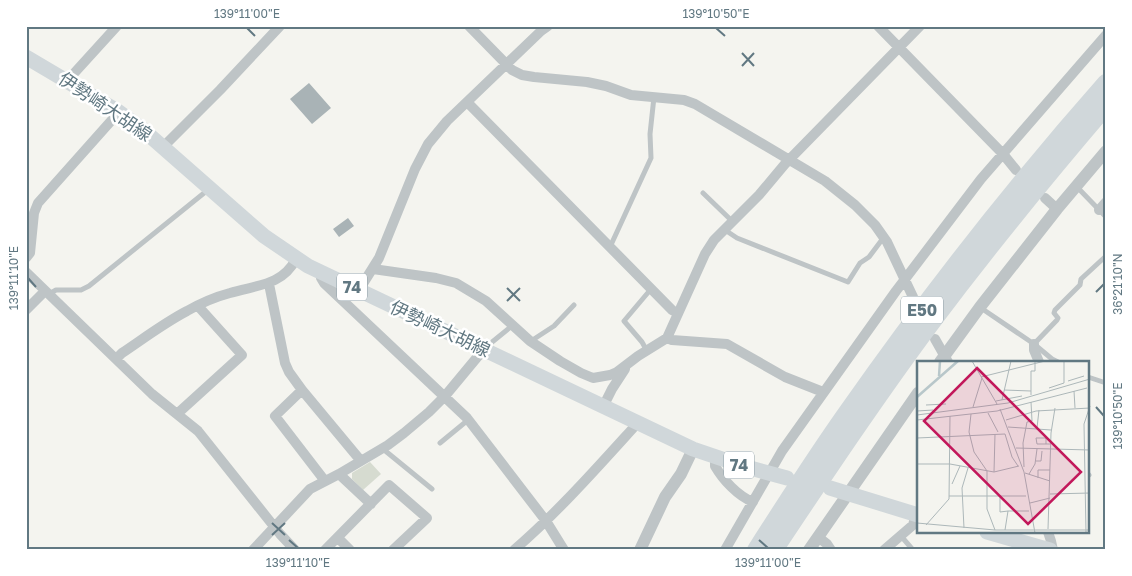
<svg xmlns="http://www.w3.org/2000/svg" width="1132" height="576" viewBox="0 0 1132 576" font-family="'Golos Text','Noto Sans JP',sans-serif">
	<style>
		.green { fill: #d6dbd0 }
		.building { fill: #a9b3b6 }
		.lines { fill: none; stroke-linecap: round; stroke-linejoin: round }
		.service { stroke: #bec4c6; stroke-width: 5 }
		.minor { stroke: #bec4c6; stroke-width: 10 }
		.tertiary { stroke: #bec4c6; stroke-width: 12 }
		.primary { stroke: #d0d7da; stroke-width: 15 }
		.motorway { stroke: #d0d7da; stroke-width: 18 }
		.ticks { fill: none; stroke: #617882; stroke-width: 2 }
		.labels { text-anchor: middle; stroke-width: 5; stroke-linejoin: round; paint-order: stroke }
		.shield { fill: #fff; stroke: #90a0a8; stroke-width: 1 }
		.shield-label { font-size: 16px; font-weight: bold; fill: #617882 }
		.street-label { font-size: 18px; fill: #617882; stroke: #fff }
		.inset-river { fill: none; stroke: #b8c7ca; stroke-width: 2.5 }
		.inset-road { fill: none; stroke: #acb7b9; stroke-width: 1 }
		.view { fill: #c2185b; fill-opacity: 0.15; stroke: #c2185b; stroke-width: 2.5 }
		.inset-edge { fill: none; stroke: #617882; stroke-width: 2.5 }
		.neatline { fill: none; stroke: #617882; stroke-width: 2 }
		.ticks-label { font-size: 12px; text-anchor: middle; fill: #617882 }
	</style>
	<rect width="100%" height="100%" fill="#f4f4ef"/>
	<path class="green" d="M370,462L381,474L363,490L352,479V473Z"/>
	<path class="building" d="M309,83L331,108L312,124L290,99Z
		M348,218L354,226L339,237L333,229Z"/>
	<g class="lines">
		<path class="service" d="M1077,187L1106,217
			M703,193L732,221
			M725,230L737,238L848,282L860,263L869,257L884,237
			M610,247L651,158L650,134L654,97
			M49,294L56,290H81L89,286L209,189
			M981,308L1034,344L1052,359L1058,362
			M531,341L554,326L574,305
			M1034,344L1057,320L1058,318L1054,313L1055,310L1080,285L1081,279L1106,256
			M486,347L513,325
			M647,351L642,342L624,321L651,289
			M1088,377L1106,383
			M440,443L468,420
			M383,449L432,489
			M1088,474L1089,475
			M901,536L913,550"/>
		<path class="minor" d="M469,26L512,70L522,75L534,77L587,82L606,86L631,95L684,100L695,104L825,181L855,205L875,225L887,242L913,297
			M878,26L1003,154L1016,170
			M67,81L117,26
			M467,102L672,310L677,313
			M163,147L220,90L280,26
			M1045,198L1057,209
			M1099,210L1106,202
			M26,258L30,253L34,213L38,203L119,112
			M373,269L436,278L456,283L486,301L530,341L560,361L581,373L593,378L610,375L617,372L638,356L667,338L705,254L714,240L759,195L785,164L920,26
			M26,272L152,394L198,431L280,534L295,550
			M321,273V278L324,283L467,418L546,521L564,550
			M269,284L285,363L289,372L302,390L361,461
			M359,290L379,258L415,169L428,144L447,121L541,31L548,26
			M26,310L45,291
			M667,338L672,340L727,344L785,377L823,392
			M935,339L948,362
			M1034,344V350L1039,362
			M116,359L122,353C143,339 164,323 187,311C201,303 215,297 230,293C256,285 282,286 296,259
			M302,390L275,416L325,481
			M603,407L612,389L625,369
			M177,414L242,355L198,306
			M715,457V466C723,480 738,496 753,502
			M339,474L371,504
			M1048,532L1051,541L1053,550
			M818,537L827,544L831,550
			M338,538L350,550
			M253,550L310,489L339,474L388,445L404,433L429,412L445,396L484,349
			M325,550L389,485L427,518L393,550
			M514,550C558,512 596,469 635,426L636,423
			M725,550L782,451L896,291L981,179L1106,35
			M884,550L913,525L916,514"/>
		<path class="tertiary" d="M940,362L980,307L1057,209L1106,151
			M640,550L665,497L681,474L693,449
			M809,550L918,393"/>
		<path class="primary" d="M26,57L119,112L141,128L264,236L308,266L693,449L743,466L787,478
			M830,488L918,515
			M987,532L1050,550"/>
		<path class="motorway" d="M756,550C786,503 816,456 848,411C928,297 1014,187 1106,83
			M774,550C826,472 878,394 934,319C989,246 1047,175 1106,106"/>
	</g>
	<path class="ticks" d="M247,28L255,36M716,28L725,36M742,53L754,66M742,66L754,53M28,278L36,287M507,288L520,301M1096,292L1104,284M507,301L520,288M1096,407L1104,416M272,523L285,535M272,535L285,523M289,540L298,548M759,540L768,548"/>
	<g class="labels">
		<g class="shield">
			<rect x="337" y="273.5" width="30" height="27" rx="4"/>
			<rect x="901" y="296.5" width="42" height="27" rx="4"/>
			<rect x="724" y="451.5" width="30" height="27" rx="4"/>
		</g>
		<g class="shield-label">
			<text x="352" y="293">74</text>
			<text x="922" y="316">E50</text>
			<text x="739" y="471">74</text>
		</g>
		<g class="street-label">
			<text transform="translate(105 107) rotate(34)" y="6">伊勢崎大胡線</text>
			<text transform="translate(440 329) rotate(25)" y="6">伊勢崎大胡線</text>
		</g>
	</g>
	<g transform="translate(917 361)">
		<rect width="172" height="172" fill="#f4f4ef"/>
		<path class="inset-river" d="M22,15L23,0M0,36L41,0"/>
		<path class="inset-road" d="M55,0L80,43M64,16L128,0M151,20L167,15M132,27L147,22V0M87,29L114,30M157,30L158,47M114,34V10H118V0M85,39L94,0M79,40L105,35M9,44L29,43M56,46L65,17M83,48L107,111L118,172M0,50L16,49M71,52L81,71M54,53L52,71L57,91L70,110V148L78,169M0,54L91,42L173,18M0,59L80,50L170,27M89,59L119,50L173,47M91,66L134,69M120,67L122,49M0,77L88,73L95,96L101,105M129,83V77H119L120,83H134M99,87L173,89M119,100H124L125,90M0,103H33L77,111L102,105M107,106L106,82L110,61L115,60L114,41M77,111L78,73M108,112L133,120M112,113L118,103L120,88M121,117V109H133M35,123L43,105M133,133L173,132M32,135H109M83,135V151L91,150M113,142L133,137M0,162L78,169H173M9,164L32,138L33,55M47,167L45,127L51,107M131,168L134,72L138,47M88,169L91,150H112M169,172L167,63L173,45"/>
		<path class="view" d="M60,7L164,111L111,163L7,60Z"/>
		<rect width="172" height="172" class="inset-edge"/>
	</g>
	<rect width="1132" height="576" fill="none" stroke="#ffffff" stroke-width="55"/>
	<rect x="28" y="28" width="1076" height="520" class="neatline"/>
	<g class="ticks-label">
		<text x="247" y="18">139°11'00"E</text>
		<text x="716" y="18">139°10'50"E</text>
		<text transform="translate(14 278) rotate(-90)" y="4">139°11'10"E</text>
		<text transform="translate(1118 284) rotate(-90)" y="4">36°21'10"N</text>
		<text transform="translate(1118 416) rotate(-90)" y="4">139°10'50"E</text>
		<text x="298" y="567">139°11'10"E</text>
		<text x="768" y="567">139°11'00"E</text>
	</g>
</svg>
